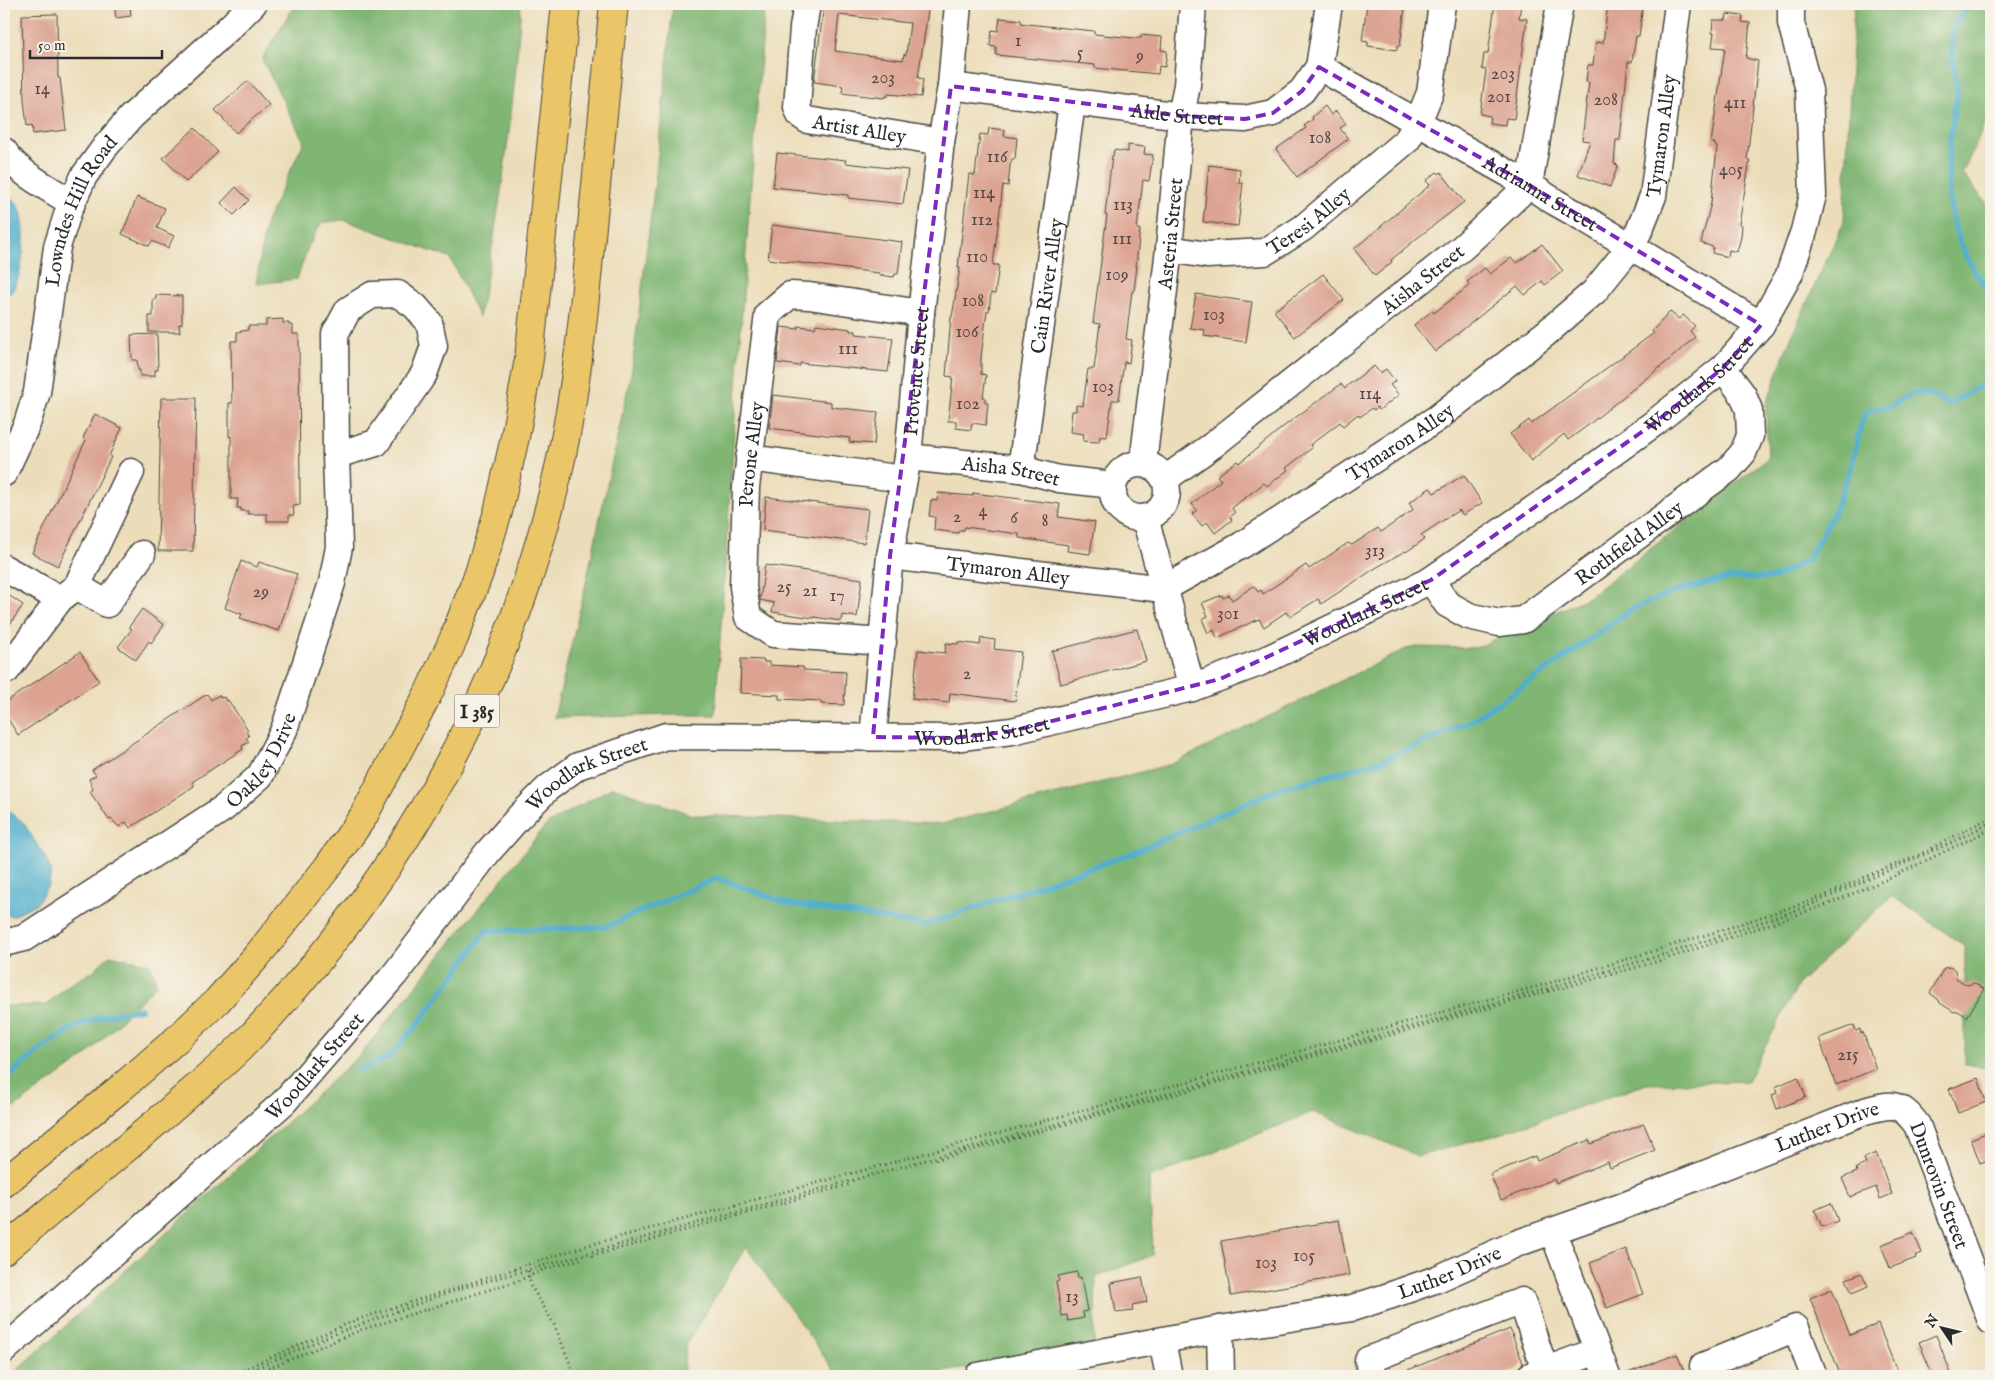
<svg xmlns="http://www.w3.org/2000/svg" width="1995" height="1380" viewBox="0 0 1995 1380" font-family="'IM FELL English',serif">
	<style>
		.forest { fill: #80b673; stroke: #56704f }
		.water { fill: #4faece; stroke: #3d6c7c }
		.lines { fill: none; stroke-linecap: round; stroke-linejoin: round }
		.stream { stroke: #4faece; stroke-width: 5.5 }
		.building { fill: #dca392; fill-rule: evenodd }
		.minor-casing { stroke: #484640; stroke-width: 29 }
		.highway-casing { stroke: #484640; stroke-width: 30 }
		.path { stroke: #484640; stroke-width: 3; stroke-dasharray: 1 4; stroke-linecap: butt }
		.minor { stroke: #fff; stroke-width: 26 }
		.highway { stroke: #ebc669; stroke-width: 28 }
		.marked { fill: none; stroke: #7b2cbf; stroke-width: 4; stroke-dasharray: 10 6; stroke-linejoin: round }
		.labels { text-anchor: middle; stroke-width: 4.5; stroke-linejoin: round; paint-order: stroke }
		.number-label { font-size: 18px; fill: #574945 }
		.shield { fill: #f7f3e8; stroke: #686764; stroke-width: 1 }
		.shield-label { font-size: 19px; font-weight: bold; fill: #2b2b2b }
		.street-label { font-size: 20px; fill: #2b2b2b; stroke: #f7f3e8 }
	</style>
	<rect width="100%" height="100%" fill="#f7f3e8"/>
	<filter id="ink" filterUnits="userSpaceOnUse"><feTurbulence type="fractalNoise" baseFrequency=".02" numOctaves="2"/><feDisplacementMap in="SourceGraphic" scale="10" xChannelSelector="R" yChannelSelector="G"/><feConvolveMatrix kernelMatrix="1 2 1 2 8 2 1 2 1" color-interpolation-filters="sRGB"/></filter>
	<filter id="wash" filterUnits="userSpaceOnUse"><feTurbulence type="fractalNoise" baseFrequency=".0096" numOctaves="4" result="noise"/><feDisplacementMap in="SourceGraphic" scale="20" xChannelSelector="R" yChannelSelector="G"/><feGaussianBlur stdDeviation="1.12" result="paint"/><feColorMatrix in="noise" values="0 0 0 0 0 0 0 0 0 0 0 0 0 0 0 0 0 1.4 0 .05"/><feComposite in="paint" operator="in"/></filter>
	<g filter="url(#wash)">
		<rect width="100%" height="100%" fill="#ecddba"/>
		<path class="forest" d="M295,4H379L393,9L396,4H521C514,109 500,213 479,317L450,258L344,220L321,223L307,250L297,279L256,284L266,222L304,142L262,59Z
			M673,4H765L747,237L715,715H674L554,718L584,592L632,369L656,174Z
			M1854,4H1991V111L1962,174L1991,208V1068L1965,1064V946L1892,896L1799,983L1747,1081L1647,1084L1493,1136L1418,1156L1313,1112L1149,1178L1153,1255L1096,1277L1094,1346L920,1376H838L746,1247L686,1344L683,1376H11L360,1055L547,824L613,787L693,815L942,824L1172,764L1410,647L1476,648L1587,598L1768,458L1766,405L1789,342L1844,221Z
			M110,955L150,964L157,984L86,1056L4,1115V1006L47,1005L67,986L92,972Z"/>
		<path class="water" d="M4,195C8,196 14,199 17,203C29,220 24,270 14,288C12,292 7,296 4,299Z
			M4,808L23,822L45,857L51,870L49,885L37,903L13,916L4,915Z"/>
		<g class="lines">
			<path class="stream" d="M1970,4C1947,31 1950,41 1955,75C1956,81 1957,87 1957,94C1956,105 1953,116 1951,128C1944,193 1947,241 1991,293
				M359,1070L389,1057L422,1019L486,931L605,927L717,878L789,904L925,925L1130,854L1276,790L1384,760L1471,721L1554,665L1632,609L1676,591L1729,578H1774L1808,559L1833,515L1851,468L1861,424L1867,411L1892,406L1913,393L1929,394L1949,404L1991,380
				M4,1080C34,1055 64,1027 103,1016C115,1013 129,1011 141,1009"/>
		</g>
		<g id="blocks">
			<path class="building" d="M130,4L131,16L116,18L114,5Z
				M824,4H929L918,78L923,79L921,97L888,94L887,97L885,96L884,98L849,94L842,93L843,86L814,82ZM839,15L910,23L906,55L904,54L903,60L835,51Z
				M1367,4H1396L1395,6L1405,7L1400,46H1397V50L1368,46V42L1362,41Z
				M1495,4H1521L1519,18L1527,19L1514,119L1506,118L1505,125L1489,123L1490,116L1480,114L1486,70L1482,69L1484,54H1488Z
				M1608,4H1643L1639,36H1636L1632,62H1628L1620,140H1616L1614,164L1618,165L1610,187L1578,175L1590,141L1582,140L1589,82H1586L1588,65H1593L1596,42L1603,43Z
				M57,14L58,78H60L66,130L33,134L32,125L27,126L24,100L22,15Z
				M1727,14L1743,16L1742,22L1750,23L1746,58L1758,61L1747,160H1750L1739,224L1742,225L1741,237L1737,252L1729,250L1728,257L1712,253L1713,247L1701,243L1711,203L1717,147L1715,146V143H1711L1725,48L1712,47L1714,33H1712L1713,20H1726Z
				M1000,18L1021,20V23L1027,24L1094,31V34L1134,38H1141V35L1162,37L1161,50L1167,51L1165,67L1159,66L1158,74L1095,68V65L996,55V47L990,46L992,30L998,31Z
				M248,81L269,105L236,133L215,110Z
				M1325,106L1331,115L1336,111L1346,124L1340,128L1348,139L1297,177L1276,149L1306,128L1304,126L1313,119L1312,117Z
				M195,128L218,152L186,182L163,158Z
				M989,128L1005,130L1004,136L1017,138L1015,159H1012L1010,166L1008,186L1003,185L993,265H999L995,294L991,293L989,311H987L981,357V374L986,375L983,397H985V403H988L986,425L972,423L971,430L956,428V421H948L953,377L946,376L951,317H952L960,268H958L969,174L975,175L980,134L988,135Z
				M1128,145L1145,147L1144,154L1153,155L1149,181L1143,180L1137,229H1140L1136,266H1137L1134,291H1132L1126,339L1132,340L1129,363L1124,362L1119,400H1112L1107,437L1100,436L1099,442L1083,441L1084,434L1070,432L1072,411H1076V405L1083,406L1088,369H1094L1100,324L1093,323L1107,215H1105L1112,156H1113L1114,150L1128,152Z
				M777,153L846,160L845,163L908,170L903,204L848,198V195L773,187Z
				M1209,165L1240,169L1239,183H1243L1238,226L1203,222Z
				M1437,172L1439,174L1441,172L1464,202L1416,239L1391,260L1392,262L1375,276L1354,249L1430,185L1426,181Z
				M236,187L249,200L234,215L221,203Z
				M137,197L165,208L157,228L174,236L168,248L152,241L149,246L122,234Z
				M772,225L902,242L898,274H895L894,277L879,275V273L768,259Z
				M1542,244L1563,271L1545,285L1542,281L1525,295L1517,286L1435,352L1414,325L1432,311L1434,313L1470,285L1467,282L1485,268L1490,274L1511,258L1517,263Z
				M1323,274L1344,300L1295,337L1274,311Z
				M1196,294L1252,302L1246,342L1204,336L1205,330L1190,328Z
				M156,295L182,296V324H179L180,332H149V316H153V299H156Z
				M1670,312L1679,319L1683,315L1695,326L1690,331L1695,337L1669,360L1587,426L1568,440L1564,434L1531,461L1510,434L1529,420L1531,424L1654,333L1652,331Z
				M283,319V323H289V325H293V334H299L300,505L293,506L294,515H289V521H267V514H248V511H241V508H237L238,499H231V436L229,437V403H232L231,341H237V332L248,330V326H266V320Z
				M816,324L850,329V331H856V334L893,338L888,372L800,363V366L777,363L781,327L798,329V326L815,328Z
				M157,334L158,370H155V376H140V370H138L137,360H132L131,335Z
				M1374,366L1380,373L1386,369L1395,381L1390,385L1399,395L1379,410L1377,407L1374,410L1372,408L1360,417L1358,414L1343,426L1340,422L1310,445L1312,448L1286,468L1288,470L1267,486L1264,483L1232,508L1235,513L1230,517L1232,520L1215,533L1207,522L1202,526L1192,514L1197,510L1192,504L1221,480L1217,476L1237,461L1239,463L1288,423L1341,384L1345,389L1348,385Z
				M773,395L831,402V407L878,412L874,444L849,442L850,438L769,428Z
				M161,398H196L193,551H158Z
				M95,414L122,428L109,456L111,457L58,566L32,553L86,440L83,438Z
				M1464,475L1482,503L1463,515L1459,510L1421,535L1425,539L1406,552L1405,551L1374,569L1321,604L1318,599L1290,617L1286,612L1264,627L1259,619L1217,638L1214,630L1208,633L1202,619L1208,616L1202,603L1222,595L1223,598L1229,595L1232,600L1254,586L1258,592L1261,590L1263,594L1306,565L1309,569L1348,543L1352,545L1378,528L1381,532L1413,510L1409,503L1430,488L1434,493Z
				M938,493L973,496V493L1060,504L1058,517L1095,522L1090,554L1067,551L1068,545L1019,538V534L965,527L964,530H959L958,533L934,530L935,517L929,516L931,500L937,501Z
				M766,497L868,509L864,543L763,530Z
				M241,561L257,567L259,562L297,574L279,631L240,618L242,614L225,608Z
				M765,565L862,579L857,617L842,615L841,621L814,617V618L772,612L774,603L760,600Z
				M4,592L23,605L4,633Z
				M142,609L164,625L151,643L149,641L136,660L118,647L132,629L129,627Z
				M1137,629L1146,661L1061,684L1052,651Z
				M981,638L995,640L994,649L1021,652L1015,701L950,693L949,703L912,699L918,650L945,653L946,643L958,644V642L980,645Z
				M80,652L99,681L18,735L4,713V703Z
				M741,659L764,660V662H769V665L803,667L804,670L846,672L844,705L821,704V701L779,699V695L740,693Z
				M207,694L211,700L219,695L221,698L224,697L226,701L228,700L248,730L246,731L249,736L246,738L249,742L242,746L243,749L192,782L194,786L130,828L126,822L119,827L111,819L109,820L90,792L93,789L89,779L96,775L92,770Z
				M1950,967L1955,970L1956,978L1967,985L1975,983L1984,989L1967,1017L1958,1011L1954,1012L1940,1003L1939,1000L1930,993L1944,968Z
				M1854,1025L1856,1031L1860,1029L1861,1033L1863,1032L1876,1069L1836,1085L1819,1038Z
				M1798,1077L1806,1097L1777,1109L1772,1095L1777,1093L1775,1087Z
				M1978,1078L1986,1102L1958,1113L1949,1089Z
				M1644,1124L1655,1150L1610,1168L1608,1162L1556,1183L1554,1179L1501,1200L1490,1174L1535,1156L1537,1161L1589,1140L1591,1144Z
				M1991,1131V1159L1980,1163L1971,1139Z
				M1876,1153L1892,1194L1880,1199L1876,1187L1850,1197L1842,1178L1857,1172L1856,1168L1866,1164L1864,1158Z
				M1831,1203L1838,1221L1822,1227L1815,1210Z
				M1339,1220L1349,1275L1231,1296L1221,1241Z
				M1913,1232L1922,1253L1915,1256L1916,1258L1890,1268L1881,1245Z
				M1626,1249L1643,1294L1607,1308L1590,1263Z
				M1077,1272L1078,1278L1081,1277L1087,1311L1083,1312L1084,1318L1068,1321L1067,1315L1062,1316L1056,1282L1059,1281L1058,1276Z
				M1862,1273L1868,1286L1852,1293L1846,1279Z
				M1142,1277L1147,1302L1132,1305L1133,1311L1116,1313L1111,1283Z
				M1832,1289L1850,1335L1878,1324L1899,1376H1841L1810,1298Z
				M1510,1329L1523,1363L1517,1370L1501,1376H1393Z
				M1936,1335L1952,1376H1933L1919,1342Z
				M1677,1354L1686,1376H1622V1375Z"/>
		</g>
	</g>
	<g filter="url(#ink)">
		<use href="#blocks" fill-opacity="0" stroke="#484640" stroke-width="1"/>
		<g class="lines">
			<defs>
				<g id="minor">
					<path id="s1" d="M807,4L803,28L797,107L800,115L807,120L941,142"/>
					<path id="s2" d="M1319,67L1529,185L1555,202L1587,220L1761,325"/>
					<path id="s3" d="M951,86L1181,116L1245,119L1273,113L1302,91L1319,67L1329,4"/>
					<path d="M4,151C16,172 52,190 72,203"/>
					<path id="s4" d="M1169,249L1207,255L1265,252L1303,228L1407,140L1418,122L1430,93L1442,4"/>
					<path id="s5" d="M908,457L1021,469L1059,479L1113,485"/>
					<path d="M749,458L903,479"/>
					<path id="s6" d="M1143,463L1169,249L1181,116L1187,85L1193,4"/>
					<circle cx="1140" cy="491" r="27"/>
					<path id="s7" d="M1021,469L1072,103"/>
					<path id="s8" d="M4,473L27,424L37,392L57,247L69,209L84,176L105,147L131,117L230,27L253,4"/>
					<path id="s9" d="M1165,479L1213,445L1463,247L1529,185L1560,4"/>
					<path d="M1145,518L1192,688"/>
					<path id="s10" d="M890,556L1163,589L1242,545L1436,419L1545,334L1594,292L1631,246L1639,231L1653,196L1678,4"/>
					<path d="M4,568L60,599L77,586L107,604L142,554"/>
					<path id="s11" d="M1431,580L1447,604L1469,616L1499,623L1523,620L1729,469L1743,453L1750,436L1749,410L1743,395L1723,368"/>
					<path d="M77,586L131,472"/>
					<path id="s12" d="M883,642L773,634L748,617L743,587L746,487L768,314L790,295L809,296L921,313"/>
					<path d="M7,670L60,599"/>
					<path id="s13" d="M873,737L890,556L908,457L921,313L941,142L951,86L958,4"/>
					<path id="s14" d="M4,943L24,938L224,808L260,776L284,730L332,583L339,547L336,455L335,334L348,310L372,295L398,294L415,306L429,322L434,346L424,374L376,443L336,455"/>
					<path d="M1553,1232L1607,1376"/>
					<path d="M1220,1329L1221,1376"/>
					<path d="M1162,1341L1169,1376"/>
					<path id="s15" d="M4,1350L284,1102L395,974L488,852L519,817L548,788L578,766L666,736L953,738L1012,731L1192,688L1259,663L1431,580L1570,484L1653,424L1723,368L1761,325L1789,275L1804,231L1813,195L1809,90L1791,23V4"/>
					<path id="s16" d="M978,1376L1220,1329L1352,1308L1389,1296L1437,1279L1518,1243L1618,1208L1865,1111C1892,1103 1900,1102 1917,1125L1991,1321"/>
					<path d="M1373,1376L1368,1360L1522,1301L1545,1370"/>
					<path d="M1530,1376L1597,1351"/>
					<path d="M1707,1376L1703,1366L1796,1328L1814,1376"/>
				</g>
				<path id="highway" d="M4,1183L122,1087L176,1040L217,1001L257,956L327,868L363,817L428,694L454,638L479,573L498,512L515,437L529,359L566,4
					M4,1250C64,1200 124,1151 182,1100C202,1082 223,1065 242,1046C401,882 512,683 561,459C577,385 584,311 591,236C599,158 606,81 614,4"/>
			</defs>
			<use href="#minor" class="minor-casing"/>
			<use href="#highway" class="highway-casing"/>
			<path class="path" d="M936,1160L1663,960L1826,905L1892,877L1991,829
				M592,1256L851,1184
				M528,1271L531,1286L554,1324L575,1376
				M229,1376L356,1320L586,1246L1549,983L1722,930L1822,897L1869,875L1915,857L1991,817
				M239,1376L329,1336L462,1288L1535,992L1679,950L1803,908L1953,842L1991,822
				M250,1376L361,1330L517,1281L545,1269L581,1259"/>
			<use href="#minor" class="minor"/>
			<use href="#highway" class="highway"/>
		</g>
	</g>
	<path class="marked" d="M1319,67L1529,185L1761,325L1723,368L1653,424L1431,580L1220,679L1012,731L953,738L873,737L890,556L951,86L1181,116L1245,119L1273,113L1302,91Z"/>
	<g class="labels">
		<g class="number-label">
			<text x="1018" y="46">1</text>
			<text x="1080" y="58">5</text>
			<text x="1140" y="61">9</text>
			<text x="1503" y="79">203</text>
			<text x="883" y="83">203</text>
			<text x="42" y="94">14</text>
			<text x="1499" y="102">201</text>
			<text x="1606" y="105">208</text>
			<text x="1735" y="108">411</text>
			<text x="1320" y="143">108</text>
			<text x="997" y="162">116</text>
			<text x="1731" y="175">405</text>
			<text x="984" y="198">114</text>
			<text x="1123" y="210">113</text>
			<text x="982" y="225">112</text>
			<text x="1122" y="244">111</text>
			<text x="977" y="262">110</text>
			<text x="1117" y="280">109</text>
			<text x="973" y="306">108</text>
			<text x="1214" y="320">103</text>
			<text x="967" y="337">106</text>
			<text x="848" y="354">111</text>
			<text x="1103" y="392">103</text>
			<text x="1370" y="399">114</text>
			<text x="968" y="409">102</text>
			<text x="983" y="516">4</text>
			<text x="957" y="522">2</text>
			<text x="1014" y="523">6</text>
			<text x="1045" y="526">8</text>
			<text x="1375" y="556">313</text>
			<text x="784" y="592">25</text>
			<text x="810" y="596">21</text>
			<text x="261" y="597">29</text>
			<text x="837" y="601">17</text>
			<text x="1228" y="619">301</text>
			<text x="967" y="679">2</text>
			<text x="1848" y="1060">215</text>
			<text x="1304" y="1261">105</text>
			<text x="1266" y="1268">103</text>
			<text x="1072" y="1302">13</text>
		</g>
		<rect class="shield" x="454.5" y="694.5" width="45" height="33" rx="4"/>
		<g class="shield-label">
			<text x="477" y="718">I 385</text>
		</g>
		<g class="street-label">
			<text dy="7" stroke="none"><textPath href="#s3" startOffset="228">Alde Street</textPath></text>
			<text dy="7" stroke="none"><textPath href="#s1" startOffset="174">Artist Alley</textPath></text>
			<text dy="7" stroke="none"><textPath href="#s10" startOffset="974">Tymaron Alley</textPath></text>
			<text dy="7" stroke="none"><textPath href="#s2" startOffset="255">Adrianna Street</textPath></text>
			<text dy="7" stroke="none"><textPath href="#s8" startOffset="276">Lowndes Hill Road</textPath></text>
			<text dy="7" stroke="none"><textPath href="#s4" startOffset="150">Teresi Alley</textPath></text>
			<text dy="7" stroke="none"><textPath href="#s6" startOffset="231">Asteria Street</textPath></text>
			<text dy="7" stroke="none"><textPath href="#s9" startOffset="326">Aisha Street</textPath></text>
			<text dy="7" stroke="none"><textPath href="#s7" startOffset="185">Cain River Alley</textPath></text>
			<text dy="7" stroke="none"><textPath href="#s13" startOffset="369">Provence Street</textPath></text>
			<text dy="7" stroke="none"><textPath href="#s15" startOffset="2041">Woodlark Street</textPath></text>
			<text dy="7" stroke="none"><textPath href="#s10" startOffset="554">Tymaron Alley</textPath></text>
			<text dy="7" stroke="none"><textPath href="#s12" startOffset="304">Perone Alley</textPath></text>
			<text dy="7" stroke="none"><textPath href="#s5" startOffset="104">Aisha Street</textPath></text>
			<text dy="7" stroke="none"><textPath href="#s11" startOffset="240">Rothfield Alley</textPath></text>
			<text dy="7" stroke="none"><textPath href="#s10" startOffset="119">Tymaron Alley</textPath></text>
			<text dy="7" stroke="none"><textPath href="#s15" startOffset="1636">Woodlark Street</textPath></text>
			<text dy="7" stroke="none"><textPath href="#s15" startOffset="1231">Woodlark Street</textPath></text>
			<text dy="7" stroke="none"><textPath href="#s14" startOffset="321">Oakley Drive</textPath></text>
			<text dy="7" stroke="none"><textPath href="#s15" startOffset="826">Woodlark Street</textPath></text>
			<text dy="7" stroke="none"><textPath href="#s15" startOffset="421">Woodlark Street</textPath></text>
			<text dy="7" stroke="none"><textPath href="#s16" startOffset="889">Luther Drive</textPath></text>
			<text dy="7" stroke="none"><textPath href="#s16" startOffset="1054">Dunrovin Street</textPath></text>
			<text dy="7" stroke="none"><textPath href="#s16" startOffset="484">Luther Drive</textPath></text>
		</g>
	</g>
	<rect width="1995" height="1380" fill="none" stroke="#f7f3e8" stroke-width="20"/>
	<g transform="translate(1942 1328) rotate(305)" stroke="#f7f3e8" stroke-width="4" paint-order="stroke">
	<path d="M0-4L9 19L0 12L-9 19Z" fill="#2b2b2b"/>
	<text y="-8" font-size="14" font-weight="bold" text-anchor="middle" fill="#2b2b2b">N</text>
	</g>
	<path d="M30 50v8h132v-8" fill="none" stroke="#2b2b2b" stroke-width="2.5"/>
	<text x="38" y="50" font-size="15" fill="#2b2b2b" stroke="#f7f3e8" stroke-width="4" paint-order="stroke">50 m</text>
</svg>
